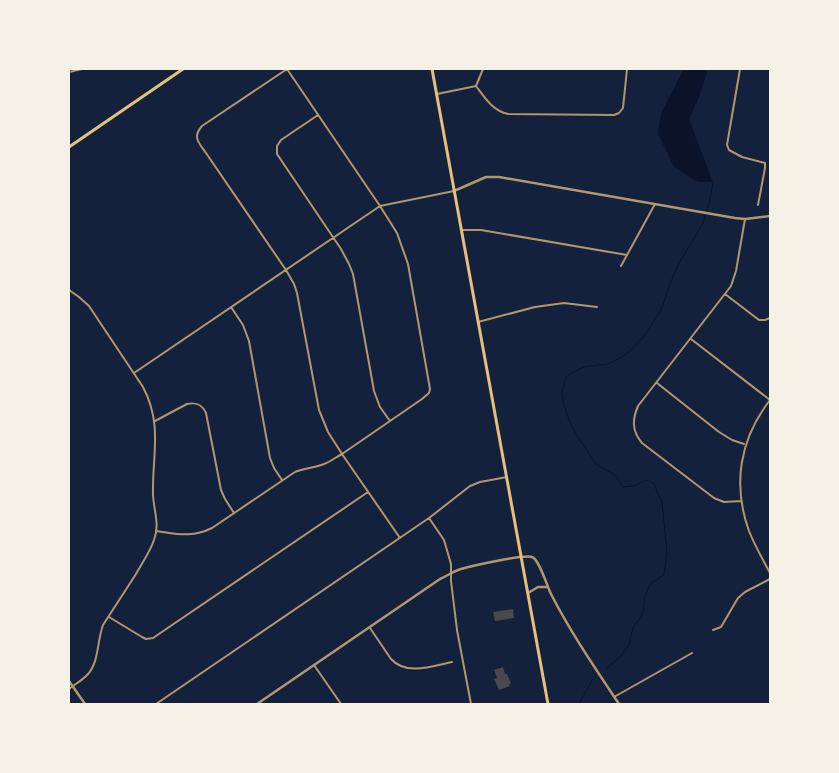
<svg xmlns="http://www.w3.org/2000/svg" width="839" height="773" viewBox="0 0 839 773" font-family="'Nunito Sans',sans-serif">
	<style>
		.water { fill: #0b132b }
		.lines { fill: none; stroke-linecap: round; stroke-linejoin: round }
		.stream { stroke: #0b132b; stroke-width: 1 }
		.building { fill: #48494c }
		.minor { stroke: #b1986c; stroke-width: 2 }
		.tertiary { stroke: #b1986c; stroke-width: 2.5 }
		.secondary { stroke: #e5c07b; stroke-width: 3 }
		.primary { stroke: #e5c07b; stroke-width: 3 }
	</style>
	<rect width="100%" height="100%" fill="#14213d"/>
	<path class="water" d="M684,69H708L700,95L689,119L713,182H698L674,167L658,134L661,113Z"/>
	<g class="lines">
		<path class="stream" d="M606,669L622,655L629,644L633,628L643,613L645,597L650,584L664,575L667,551L662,503L654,484L647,480L633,486L623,487L616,476L596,464L579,439L570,423L563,402L562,392L564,385L566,377L572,373L584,367L607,364L618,359L629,352L645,335L662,308L670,284L678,265L703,223L710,200L713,183
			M579,704L593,679"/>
	</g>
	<path class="building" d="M513,609L514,618L495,621L493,612Z
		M503,667L505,674H507L511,683L509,684L510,686L499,690L494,679L497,678L494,670Z"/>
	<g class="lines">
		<path class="minor" d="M740,69L727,145L729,150L742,157L765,163V168L758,205
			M69,72L82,69
			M476,86C485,98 493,111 508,114L614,115L619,113L623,108L627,69
			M476,86L483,69
			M437,94L476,86
			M318,115L281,140L277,146V154L341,249L349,264L353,274L374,391L380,407L390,421
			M461,230H481L627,255
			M621,266L655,204
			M69,290L79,297L89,306L143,387C163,425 152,455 153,495C154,512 160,524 154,540C150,552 142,563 136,574C125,591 114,608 103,625C97,641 99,662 88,674C83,680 75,684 69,689
			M725,294L759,320H765L770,318
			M231,307L243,325L249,341L270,458L274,468L282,480
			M478,322L535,307L564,303L597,307
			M691,339L770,400
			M134,373L380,206L454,191
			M657,383L719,432L732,440L744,444
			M770,400C740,439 732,484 749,531C755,546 763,560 770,573
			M155,421L187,404C196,402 202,404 206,413L221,490L225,499L234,513
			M741,501L724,502L714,498L642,443C632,431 632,420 638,406L731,286L736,271L745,219
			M429,518L444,540L451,564V581L457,630L471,704
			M156,531C178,534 192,538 212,528L295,472C304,468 314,468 324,464C330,462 336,457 342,454L422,399L429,393L430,389L408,264L397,233L380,206L287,69L202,126C192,137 199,143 206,153L286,270L294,284L297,293L319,410L328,432L342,454L400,538
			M109,617L142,637L146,639L153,638L368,492
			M370,628L391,659C406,676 433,666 452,662
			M713,630L721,627L738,598L745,592L770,579
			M314,665L341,704
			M614,697L692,653
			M156,704L429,518L470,486L480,482L507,477"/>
		<path class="tertiary" d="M454,191L486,177H499L735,218L745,219L770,216
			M528,593L538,587H548
			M69,681L85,704
			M257,704L440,579C447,576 454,571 461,569C471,566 525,554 532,557C539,559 547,586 551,594C571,633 595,668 619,704"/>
		<path class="secondary" d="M69,147L183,69"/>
		<path class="primary" d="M432,69L548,704"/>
	</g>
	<rect width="839" height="773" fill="none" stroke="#f6f1e7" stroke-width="140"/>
</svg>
